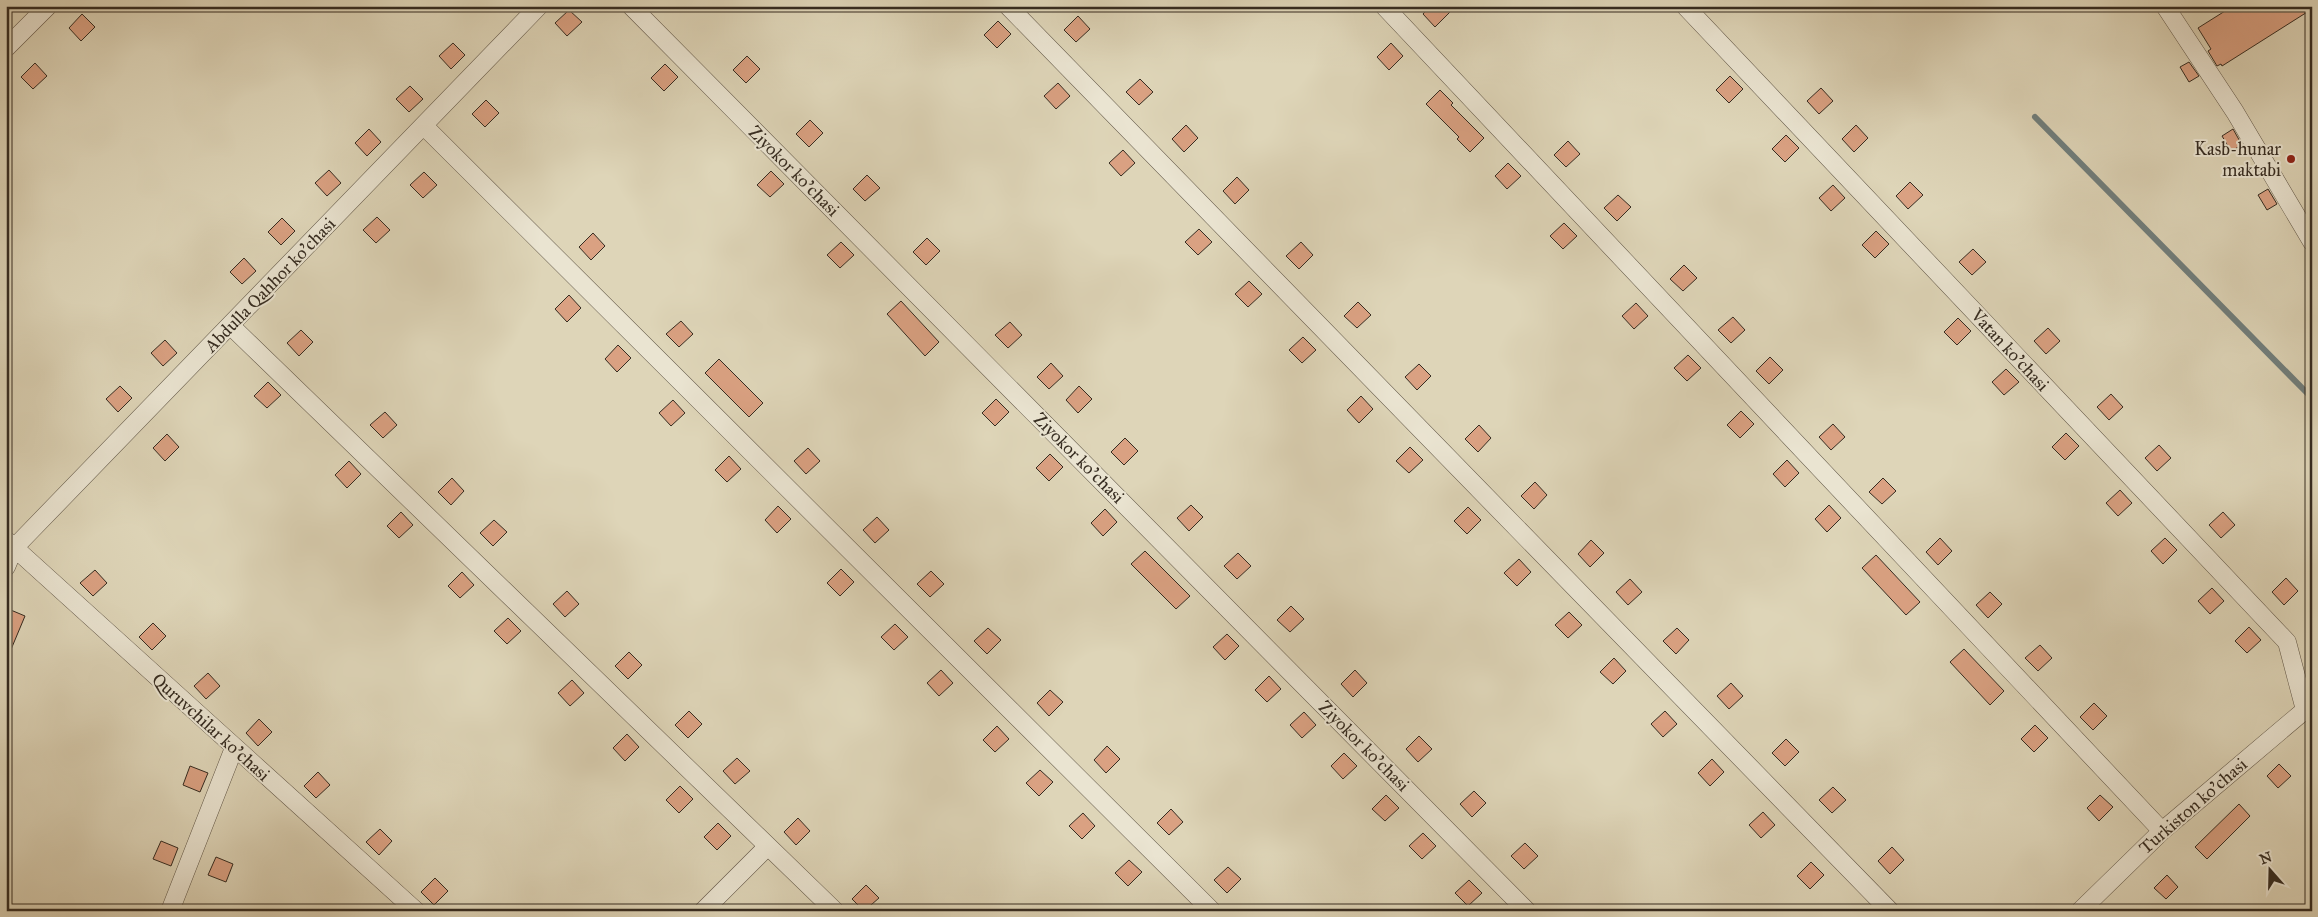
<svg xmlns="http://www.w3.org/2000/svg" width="2318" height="917" viewBox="0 0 2318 917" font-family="'IM FELL Great Primer',serif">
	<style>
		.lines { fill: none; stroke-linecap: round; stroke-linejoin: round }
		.stream { stroke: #717f7d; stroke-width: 6 }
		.building { fill: #daa182; stroke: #362c21 }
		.minor-casing { stroke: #605647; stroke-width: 19 }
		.minor { stroke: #eae4d1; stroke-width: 18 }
		.poi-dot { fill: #8f2418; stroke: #eae4d1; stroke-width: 2 }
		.labels { text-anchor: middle; stroke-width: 4; stroke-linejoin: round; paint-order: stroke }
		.poi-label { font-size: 18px; fill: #362c21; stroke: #eae4d1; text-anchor: end }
		.street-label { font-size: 18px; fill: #362c21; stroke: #eae4d1 }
	</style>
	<rect width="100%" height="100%" fill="#ded5b8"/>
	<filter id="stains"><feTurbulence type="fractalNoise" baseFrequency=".004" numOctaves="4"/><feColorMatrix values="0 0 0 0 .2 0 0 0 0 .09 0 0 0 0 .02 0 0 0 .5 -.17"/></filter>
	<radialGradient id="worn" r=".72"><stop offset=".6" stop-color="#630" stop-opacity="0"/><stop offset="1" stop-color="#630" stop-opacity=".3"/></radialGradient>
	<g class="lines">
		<path class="stream" d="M2035,117L2312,398"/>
	</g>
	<path class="building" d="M1430,6H1456L1435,27L1423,14Z
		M2233,6H2312V9L2222,66L2221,64L2217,66L2208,51L2211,49L2198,28Z
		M569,10L582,22L567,36L555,23Z
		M82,14L95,27L81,41L69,28Z
		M1078,16L1090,29L1076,42L1064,30Z
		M998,21L1011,34L997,48L984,35Z
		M453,43L465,55L451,69L439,56Z
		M1391,43L1403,56L1389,70L1377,57Z
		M747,56L760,69L746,83L733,70Z
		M2189,62L2199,76L2189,82L2180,67Z
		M35,63L47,76L33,89L21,77Z
		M665,64L678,77L664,91L651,78Z
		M1730,76L1743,89L1729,103L1716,90Z
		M1140,79L1153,92L1139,105L1126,92Z
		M1058,83L1070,96L1056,109L1044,96Z
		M410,86L423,99L409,112L396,99Z
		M1821,88L1833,101L1819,114L1807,101Z
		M1440,90L1453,103L1451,105L1484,138L1470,152L1457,139L1459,137L1426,104Z
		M486,100L499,113L485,127L472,114Z
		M810,120L823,133L809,147L796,134Z
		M1186,125L1198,138L1184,152L1172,139Z
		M1856,125L1868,138L1854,152L1842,139Z
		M369,129L381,142L367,156L355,143Z
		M2233,129L2242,145L2231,151L2222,136Z
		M1786,135L1799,148L1785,162L1772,149Z
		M1568,141L1580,154L1566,167L1554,155Z
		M1123,150L1135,163L1121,176L1109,163Z
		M1508,163L1521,176L1507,189L1495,176Z
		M329,170L341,183L327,196L315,183Z
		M771,171L784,184L770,197L757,185Z
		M424,172L437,185L423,198L410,185Z
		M867,175L880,188L865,201L853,189Z
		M1237,177L1249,190L1235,204L1223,191Z
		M1910,182L1923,195L1908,209L1896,196Z
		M1833,185L1845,198L1831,211L1819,198Z
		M2268,189L2277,204L2267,210L2258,195Z
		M1618,195L1631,207L1617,221L1604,208Z
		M377,217L390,230L376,243L363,230Z
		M282,218L295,231L281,245L268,232Z
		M1564,223L1577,236L1563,249L1550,236Z
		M1199,229L1212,242L1198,255L1185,242Z
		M1876,231L1889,244L1875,258L1862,245Z
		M593,233L605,246L591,260L579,247Z
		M927,238L940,251L926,265L913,252Z
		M841,242L854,255L840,268L827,255Z
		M1301,242L1313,255L1299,269L1286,256Z
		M1973,249L1986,262L1972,275L1959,262Z
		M244,258L256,271L242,284L230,272Z
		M1684,265L1697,278L1683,291L1670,279Z
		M1249,281L1262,294L1248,307L1235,294Z
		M569,295L581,308L567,322L555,309Z
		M901,301L939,342L925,356L887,314Z
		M1358,302L1371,315L1357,328L1344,316Z
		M1636,303L1648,316L1634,329L1622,316Z
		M1733,317L1745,330L1731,343L1718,330Z
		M1958,318L1971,331L1957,345L1944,332Z
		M681,321L693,334L679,347L666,334Z
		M1010,322L1022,335L1008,348L995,335Z
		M2048,328L2060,341L2046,354L2034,341Z
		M301,330L313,342L299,356L287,343Z
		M1303,337L1316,350L1302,363L1289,350Z
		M165,340L177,353L163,366L151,353Z
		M618,345L631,358L617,372L605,359Z
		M1688,355L1701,368L1687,381L1674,368Z
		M1770,357L1783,370L1769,384L1756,371Z
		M719,359L763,403L749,417L705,373Z
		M1051,363L1063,376L1049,389L1037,377Z
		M1419,364L1431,376L1417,390L1405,377Z
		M2006,369L2019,382L2004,395L1992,382Z
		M268,382L281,395L267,408L254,396Z
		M120,386L132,398L118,412L106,399Z
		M1079,386L1092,399L1078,413L1066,400Z
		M2111,394L2123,407L2109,420L2097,407Z
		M1361,396L1373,409L1359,423L1347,410Z
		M996,399L1009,412L995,426L982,413Z
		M673,400L685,413L671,426L659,413Z
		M1741,411L1754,424L1740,438L1727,425Z
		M385,412L397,425L383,438L370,425Z
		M1833,424L1845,437L1831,450L1819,437Z
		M1479,425L1491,438L1478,452L1465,439Z
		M2066,433L2079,446L2065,460L2052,447Z
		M167,434L179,447L165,461L153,448Z
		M1125,438L1138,451L1124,465L1111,452Z
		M2159,445L2171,458L2157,471L2145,458Z
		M1410,447L1423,460L1409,473L1396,461Z
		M808,448L820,461L806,474L794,461Z
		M1050,454L1063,467L1049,481L1036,468Z
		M729,456L741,469L727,482L715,470Z
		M1787,460L1799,473L1785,487L1773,474Z
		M349,461L361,474L347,488L335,475Z
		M452,478L464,491L451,505L438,492Z
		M1883,478L1896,491L1882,504L1869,492Z
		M1535,482L1547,495L1534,509L1521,496Z
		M2120,490L2132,503L2118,516L2106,503Z
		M1191,505L1203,517L1189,531L1177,518Z
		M1829,505L1841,518L1827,532L1815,519Z
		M778,506L791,519L777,533L765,520Z
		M1468,507L1481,520L1467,534L1454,521Z
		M1105,509L1117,522L1103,536L1091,523Z
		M401,512L413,525L399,538L387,526Z
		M2223,512L2235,525L2221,538L2209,525Z
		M877,517L889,530L875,543L863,530Z
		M494,520L507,532L493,546L480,533Z
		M1940,538L1952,551L1938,565L1926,552Z
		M2165,538L2177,550L2163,564L2151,551Z
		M1591,540L1604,553L1590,567L1578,554Z
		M1145,551L1190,596L1176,609L1131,564Z
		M1238,553L1251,566L1237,579L1224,566Z
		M1876,555L1920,602L1906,615L1862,568Z
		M1519,559L1531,572L1517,586L1504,573Z
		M841,569L854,582L840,596L827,583Z
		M95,570L107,583L93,596L80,583Z
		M931,571L944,584L930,597L917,584Z
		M462,572L474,585L460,598L448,586Z
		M2286,578L2298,591L2284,605L2272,592Z
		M1630,579L1642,592L1628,605L1616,592Z
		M2212,588L2224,601L2210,614L2198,601Z
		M567,591L579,604L565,617L553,604Z
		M1990,592L2002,604L1988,618L1976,605Z
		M1291,606L1304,619L1290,632L1277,620Z
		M6,608L25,616L7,659H6Z
		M1569,612L1582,625L1568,638L1555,625Z
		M508,618L521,631L507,644L494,631Z
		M153,623L166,636L152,650L139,637Z
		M895,624L908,637L894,650L881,637Z
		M2249,627L2261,640L2247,653L2235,641Z
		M988,628L1001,640L987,654L974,641Z
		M1677,628L1689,640L1676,654L1663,641Z
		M1227,634L1239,646L1225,660L1213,647Z
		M2040,645L2052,658L2038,671L2025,658Z
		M1964,649L2004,691L1990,705L1950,662Z
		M629,652L642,665L628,679L615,666Z
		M1614,658L1626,671L1613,684L1600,672Z
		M941,670L953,683L939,696L927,683Z
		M1355,670L1367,683L1353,697L1341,684Z
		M208,673L220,686L206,699L194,686Z
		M1269,676L1281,689L1267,702L1255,690Z
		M572,680L584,693L570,706L558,693Z
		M1731,683L1743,696L1729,709L1717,696Z
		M1050,690L1063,702L1049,716L1037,703Z
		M2094,703L2107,716L2093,730L2080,717Z
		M689,711L702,724L688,738L675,725Z
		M1665,711L1677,724L1663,737L1651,724Z
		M1304,712L1316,725L1302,738L1290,725Z
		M259,719L272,732L258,746L246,733Z
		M2035,725L2048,738L2034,752L2021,739Z
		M997,726L1009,739L995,752L983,740Z
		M627,734L639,747L625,761L613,748Z
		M1419,736L1432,749L1418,762L1406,749Z
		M1786,739L1799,752L1785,766L1772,753Z
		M1107,746L1120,759L1106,773L1094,760Z
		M1344,753L1357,766L1343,779L1331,766Z
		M737,758L750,771L735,784L723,771Z
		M1712,759L1724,772L1710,786L1698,773Z
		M2279,764L2291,776L2278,788L2267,776Z
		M190,766L208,773L200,792L183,785Z
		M1040,770L1053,782L1039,796L1026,783Z
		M318,772L330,785L316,798L304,786Z
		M680,786L693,799L679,813L666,800Z
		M1833,787L1846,800L1832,813L1819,800Z
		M1474,791L1486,803L1472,817L1460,804Z
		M1386,795L1399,808L1385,821L1372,809Z
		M2100,795L2113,807L2099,821L2087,808Z
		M2239,804L2250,816L2207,859L2195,847Z
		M1171,809L1183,822L1169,835L1157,823Z
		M1763,812L1775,825L1761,838L1749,825Z
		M1083,813L1095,826L1082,839L1069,826Z
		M798,818L810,831L796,845L784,832Z
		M718,823L731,836L717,850L704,837Z
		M380,829L392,841L379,855L366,842Z
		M1423,833L1436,846L1422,859L1409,846Z
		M161,841L178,848L171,866L153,859Z
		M1525,843L1538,856L1524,869L1511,856Z
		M1892,847L1904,860L1890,874L1878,861Z
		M216,857L233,864L226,882L208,875Z
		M1129,860L1142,872L1128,886L1115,873Z
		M1811,862L1824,875L1810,889L1797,876Z
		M1228,867L1241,879L1227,893L1214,880Z
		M2167,875L2178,887L2166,899L2154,888Z
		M435,878L448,891L434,905L421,892Z
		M1469,880L1482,893L1468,906L1455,893Z
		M866,885L879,898L864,911L852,899Z"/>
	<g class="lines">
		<defs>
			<path id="minor" d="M631,6L1527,911
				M1008,6L1890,911
				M1384,6L2162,831
				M1685,6L2287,642L2305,710
				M2165,6L2235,112L2312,242
				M6,48L48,6
				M424,126L1212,911
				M231,326L835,911
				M7,541L416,911
				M6,567L14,548L539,6
				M170,911L234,748
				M703,911L768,846
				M2080,911L2162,831L2305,710H2312"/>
		</defs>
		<use href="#minor" class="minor-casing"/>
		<use href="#minor" class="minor"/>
	</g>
	<circle class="poi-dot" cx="2291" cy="159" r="5"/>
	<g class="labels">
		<g class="poi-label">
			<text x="2281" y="155">Kasb-hunar<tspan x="2281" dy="21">maktabi</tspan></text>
		</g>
		<g class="street-label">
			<text transform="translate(794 171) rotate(45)" y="6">Ziyokor ko'chasi</text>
			<text transform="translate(270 285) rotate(-46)" y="6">Abdulla Qahhor ko'chasi</text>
			<text transform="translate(2010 350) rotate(47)" y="6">Vatan ko'chasi</text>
			<text transform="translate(1079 458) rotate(45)" y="6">Ziyokor ko'chasi</text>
			<text transform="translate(211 727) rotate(42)" y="6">Quruvchilar ko'chasi</text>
			<text transform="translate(1364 746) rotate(45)" y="6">Ziyokor ko'chasi</text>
			<text transform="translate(2193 806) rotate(-41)" y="6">Turkiston ko'chasi</text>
		</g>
	</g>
	<rect width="2318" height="917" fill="none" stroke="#ded5b8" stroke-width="25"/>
	<rect x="8" y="8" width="2303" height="902" fill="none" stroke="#362c21" stroke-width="2.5"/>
	<rect x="12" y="12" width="2293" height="892" fill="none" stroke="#362c21"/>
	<g transform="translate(2270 870) rotate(340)" stroke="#eae4d1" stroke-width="4" paint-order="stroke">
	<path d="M0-4L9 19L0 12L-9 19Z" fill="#362c21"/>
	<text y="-8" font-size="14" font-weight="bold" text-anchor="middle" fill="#362c21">N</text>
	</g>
	<rect width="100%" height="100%" filter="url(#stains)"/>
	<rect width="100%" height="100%" fill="url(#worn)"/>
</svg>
